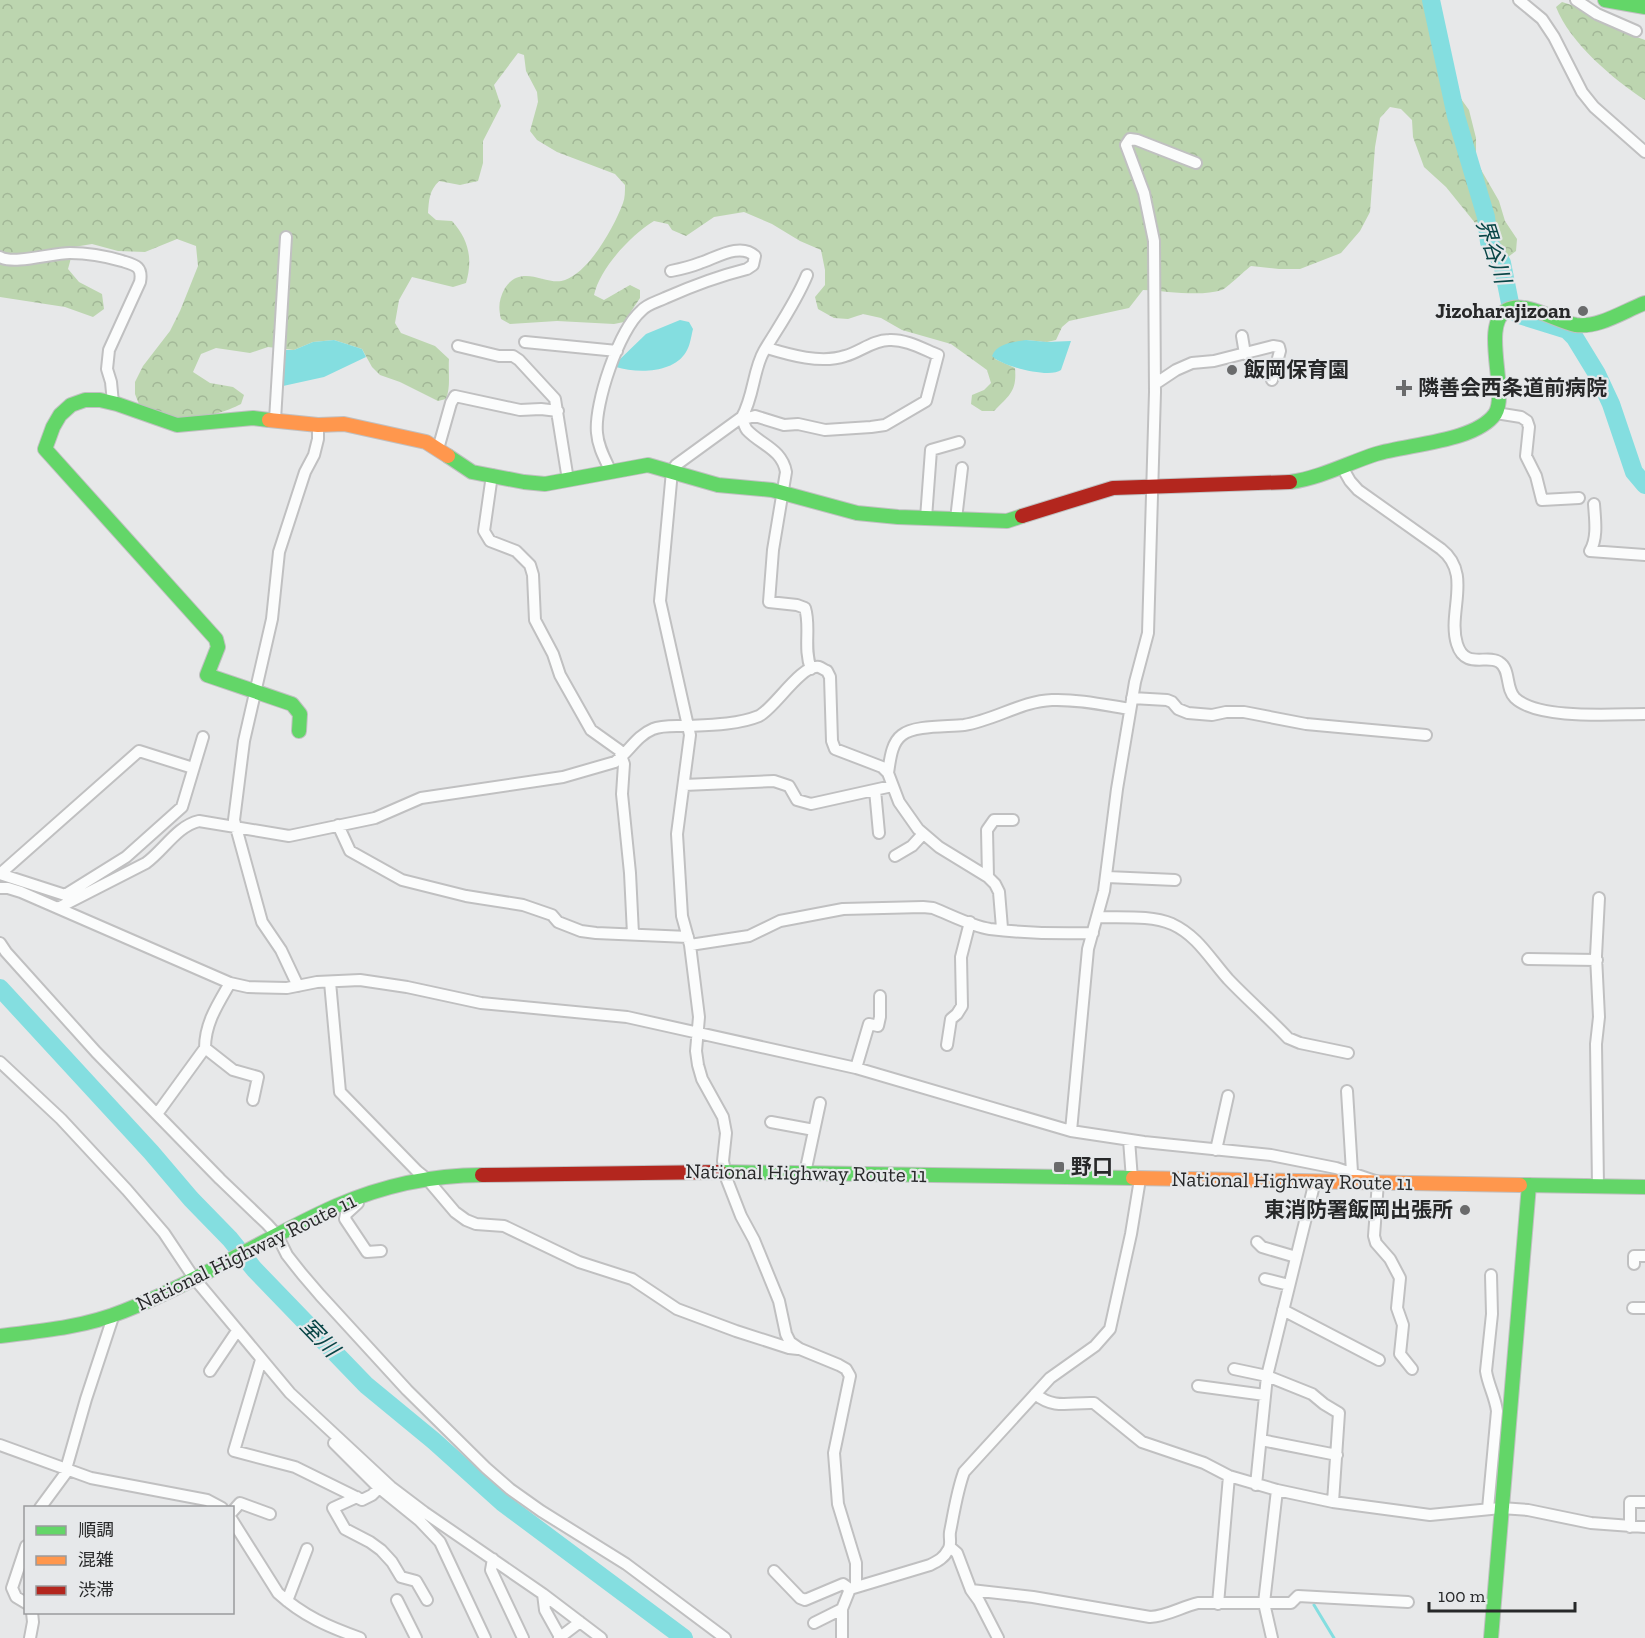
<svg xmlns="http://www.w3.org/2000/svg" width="1645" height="1638" viewBox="0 0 1645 1638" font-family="'Zilla Slab','Noto Sans JP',serif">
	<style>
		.forest { fill: url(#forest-crowns) }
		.water { fill: #84dee0 }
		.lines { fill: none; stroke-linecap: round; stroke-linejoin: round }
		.stream { stroke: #84dee0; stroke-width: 3 }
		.river { stroke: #84dee0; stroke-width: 18 }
		.street-casing { stroke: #c0c0c1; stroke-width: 14 }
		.fast-casing { stroke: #c0c0c1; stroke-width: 16 }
		.slow-casing { stroke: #c0c0c1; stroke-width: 16 }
		.jam-casing { stroke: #c0c0c1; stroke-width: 16 }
		.street { stroke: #fbfcfc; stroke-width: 10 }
		.fast { stroke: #63d668; stroke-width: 14 }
		.slow { stroke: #ff974d; stroke-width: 14 }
		.jam { stroke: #b3261e; stroke-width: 14 }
		.poi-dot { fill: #6a6b6c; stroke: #e6e8ea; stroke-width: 2 }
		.labels { text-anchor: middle; stroke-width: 4.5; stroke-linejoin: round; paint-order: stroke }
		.poi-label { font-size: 21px; font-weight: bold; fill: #272829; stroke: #e6e8ea; text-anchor: start }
		.street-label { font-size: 21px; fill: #272829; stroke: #e6e8ea }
		.water-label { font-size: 22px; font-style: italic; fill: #084546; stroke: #e6e8ea }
	</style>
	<defs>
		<pattern id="forest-crowns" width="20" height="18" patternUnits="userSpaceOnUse" patternTransform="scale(1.5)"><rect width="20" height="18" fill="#bcd5af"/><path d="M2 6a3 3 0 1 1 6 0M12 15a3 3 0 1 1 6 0" fill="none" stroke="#a2b797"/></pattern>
	</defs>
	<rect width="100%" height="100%" fill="#e7e8e9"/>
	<path class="forest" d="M0,0H1424L1443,81L1459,96L1469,110L1476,138V161L1499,201L1505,221L1517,239L1516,251L1508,257L1501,255L1446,187L1424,167L1413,137L1412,120L1401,109L1390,107L1380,118L1375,147L1370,212L1360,231L1341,253L1300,269H1279L1251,266C1244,271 1227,288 1222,290C1201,297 1166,291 1143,290L1129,308L1069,321L1062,327L1056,340L1047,342L1026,340L995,359L1015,368C1017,391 1010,395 994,411H982L971,404L972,395L984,390L991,383L987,370L951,344L902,330L881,318L863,314L848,319L834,318L818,309L815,297L825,285V270L821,250L800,241L772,224L744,212L714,217L686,236L672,230L668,224L654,221C631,235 600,268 594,295L604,300L630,285L640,290V298L624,322L614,324L557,321L510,324L501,319C498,307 499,299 505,288C522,262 547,287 565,280C590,271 614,227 623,203C625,198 625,191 625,185L615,174L557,152L537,140L530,131L538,102L537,92L526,71L524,55L518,53L494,85L501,106L483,141V163L478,181L460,185L439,181C429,191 429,200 428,213L436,220L452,221C469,240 473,259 466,283L453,287L412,277L399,300L395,323L401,333L435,346L449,359C448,373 451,386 446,399L438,401L400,382L380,375L372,367L362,349L334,340L313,342L294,350L268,347L250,353L216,348L201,354L193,372L210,383L233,387L244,395L241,404C226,412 193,422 177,419C165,417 152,411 140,407L135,394V382L143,366L170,331L180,311L198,266L196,246L177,239L145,252L118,251L92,244L74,247L68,269L79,282L102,294L104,309L93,317L65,307L0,297Z
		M1562,2L1578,7L1620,31L1645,40V100C1613,79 1570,43 1556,7Z"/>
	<path class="water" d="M680,320L689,322L693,329C691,337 690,346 686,352C673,374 636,373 616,367V363L646,334Z
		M334,340L362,349L366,357L324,377L283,386L282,383L285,350H294L313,342Z
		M1026,340L1047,342L1071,341L1061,370C1050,379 1001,366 992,356C997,343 1014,342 1026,340Z"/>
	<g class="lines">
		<path class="stream" d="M1314,1605L1334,1638"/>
		<path class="river" d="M1431,0L1456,116L1486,217L1489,242L1502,263L1510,303L1519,315L1567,330L1575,338L1597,374L1611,404L1634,472L1645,485
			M0,988L151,1152L191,1199L230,1239L254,1269L366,1385L434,1441L503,1503L684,1638"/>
		<defs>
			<path id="street" d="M1519,0L1542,19L1554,37L1582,92L1594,107L1645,152
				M1576,0L1597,14L1636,31
				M0,257C14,265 52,253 70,253C88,253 105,256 122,261C135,265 143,266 140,282L109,350L107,369L111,382L113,403
				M807,275C796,302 779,326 764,351C753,370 754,396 742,417L676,465L672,471L660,601L690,735L677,834L682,916L690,945L699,1017L696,1051L698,1065L702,1079L723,1117L726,1133L723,1161L727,1180L741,1216L754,1240L779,1301L786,1334L790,1342L800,1349L839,1365L846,1369L850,1376L834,1453L838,1504L856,1563V1585
				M1242,336L1245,354
				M525,342L617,351
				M458,346L499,356H513L519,360L555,399L568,480
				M1155,384L1176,370L1192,363L1214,361L1273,346L1279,347L1280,351L1272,380
				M1496,413L1521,417L1527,421L1529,427L1526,456L1536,476L1542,500L1579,498
				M742,417C743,420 744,426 747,430C761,445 782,449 786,472L773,550L769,602L797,605L805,608C811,627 803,648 811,669
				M744,419L755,416L784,425L798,424L825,430L871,427L885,425L926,401L938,355C923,349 906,339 889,340C873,340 860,352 845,356C821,364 790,355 767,348
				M275,420L286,237
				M438,449L451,403L455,396L520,410L541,409L558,411
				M1342,467L1350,481L1358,490L1441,549C1473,574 1447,612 1457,644C1465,670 1487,654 1499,662C1511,669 1505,688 1515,698C1538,720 1614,714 1645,714
				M611,472C605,459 598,447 597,433C594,404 619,330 641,311C647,304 657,302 665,298C692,286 719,276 747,269L753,265L755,256C740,242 716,258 700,263C690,267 681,269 671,271
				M492,475L484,531L490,541L516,551L530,565L533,575L535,620L553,654L560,675L591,730L619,750L624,764L622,794L630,873L633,934
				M1594,504C1595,519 1598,538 1590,551L1645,555
				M926,518L931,450L959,442
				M956,519L962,468
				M1132,698L1167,700L1172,702L1178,709L1188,713L1212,715L1226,712H1244L1306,724L1426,735
				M888,773C890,761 891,743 902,735C914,725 948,727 964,725C995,720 1022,701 1052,700C1078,699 1105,705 1130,709
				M684,785L774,781L789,786L797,800L811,804L892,786
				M875,790L879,833
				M338,825L350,851L402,880L466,896L523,905L552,915L558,922L581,931L596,933L688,937
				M895,856L912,846L923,834
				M0,874L65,895L126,857L182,807L203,737
				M0,874L139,751L193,768
				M988,877L987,830L994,820H1013
				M1107,877L1175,880
				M0,888H8L21,892L230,983L248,987L287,988L317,982L360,980L407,987L481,1003L627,1017L856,1068L1071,1131L1144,1142L1271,1155L1336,1168L1378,1182L1374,1236L1376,1243L1390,1259L1400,1278L1397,1308L1403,1325L1400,1354L1412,1369
				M58,908L146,863C164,850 177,826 199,821L289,836L375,818L421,798L563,777L615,762C629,752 636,736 653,729C662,725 675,726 685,726C708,725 737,725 759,716C775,708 801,664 819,667C822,668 824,670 827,671L830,677L832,741L835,749L882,767L888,773L899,802L918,829L939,847L988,877L995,884L999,892L1002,928
				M1098,917C1122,918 1150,915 1172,924C1198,936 1210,959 1228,979C1247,999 1269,1018 1288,1038L1300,1043L1348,1053
				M0,943L6,952L96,1052L220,1179L267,1224L277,1235L287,1255L302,1274L320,1295L407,1390L486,1468L510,1489L541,1511L626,1564L725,1638
				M690,945L749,936L780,921L843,909L923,907L933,908C951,915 971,926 990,929C1024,933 1058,934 1093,933
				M1528,959L1597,960
				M330,982L340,1092L417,1171L427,1179L455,1212L466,1220L476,1224L504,1226L579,1262L632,1279L677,1309L736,1331L789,1348L798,1349
				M230,983C218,1004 205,1023 205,1048L233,1070L258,1077L253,1100
				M298,986L281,950L262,922L234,820L244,741L272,619L279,552L305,472L314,455L318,439V425
				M947,1045L951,1019L957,1014L962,1006L961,957L970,922
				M0,1062L61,1119L127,1190L164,1233L194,1278L290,1393L391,1487L424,1512L543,1594L601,1638
				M856,1068L869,1024L878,1026L880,1017V996
				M1347,1091L1352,1172
				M157,1114L205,1048
				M771,1122L814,1130
				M1071,1131L1088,949L1104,891L1117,789L1135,682L1148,633L1155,392L1154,241L1144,193L1126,145L1130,139L1137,140L1196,163
				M1129,1140L1132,1179
				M1216,1150L1228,1096
				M805,1173L820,1103
				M1598,1186L1596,1044L1599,1017L1596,956L1599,898
				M358,1203L346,1214L345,1219L367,1252L381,1251
				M1257,1242L1262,1247L1296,1257
				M1634,1264V1256H1645
				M1265,1279L1289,1285
				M1633,1308H1645
				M1283,1310L1379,1360
				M261,1360L234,1451L295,1467L362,1500L372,1495L379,1488
				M1234,1369L1267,1376L1312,1394L1324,1404L1339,1413L1333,1502
				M210,1371L237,1331
				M1198,1386L1265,1395
				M1035,1394C1055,1410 1070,1402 1094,1403L1142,1442L1204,1463L1229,1476L1277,1490L1333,1502L1430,1515L1501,1508L1528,1510L1591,1523L1645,1527
				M1261,1440L1337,1455
				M334,1443L377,1486L419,1520L440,1542L485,1638
				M0,1445L91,1478L207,1500L222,1508
				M66,1469L86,1399L114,1314
				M1256,1485L1267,1376L1315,1181
				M357,1497L333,1508L345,1529L370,1542L381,1550L392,1562L401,1577L416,1581L427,1600
				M40,1508L68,1470
				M1488,1509L1497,1411C1495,1396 1488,1385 1486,1371L1492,1314L1491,1275
				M232,1512L240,1503L270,1514
				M232,1520L278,1593C303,1616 329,1627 360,1638
				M1630,1527V1502H1645
				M26,1546L12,1588L16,1597L26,1603
				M950,1547L957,1553L971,1590L979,1601L998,1638
				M493,1559L491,1570L523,1638
				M774,1571L800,1598L805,1600L843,1584L850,1589
				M971,1590L1033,1597L1150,1617C1168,1616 1181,1607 1198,1603H1291L1298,1596L1408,1602
				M543,1594L545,1610L560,1637
				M397,1600L416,1638
				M287,1601L307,1549
				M1218,1604L1229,1476
				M814,1623L842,1609
				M30,1638L33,1622L32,1612
				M559,1638L580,1622
				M842,1638V1609L850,1589L930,1565C938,1561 944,1558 948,1550C952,1545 949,1538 950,1532C954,1512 957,1491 964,1472L1050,1378L1095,1346L1110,1329L1131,1234L1140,1179
				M1272,1638L1264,1603L1277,1490"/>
			<path id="fast" d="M1605,0L1645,7
				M269,420L253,418L177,425L117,404L100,400H85L71,405L60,415L53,427L45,449L216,639L218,647L207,675L292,704L300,714L299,731
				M448,456L472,472L524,482L545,484L648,465L718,485L772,490L857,513L898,517L1007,521L1022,516
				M1290,482C1320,478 1348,463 1376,454C1407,444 1475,442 1495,414C1509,393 1480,324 1507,310C1524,300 1558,322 1576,325C1599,328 1624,311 1645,303
				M720,1172L1133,1178
				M1520,1185L1645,1187
				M0,1336C42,1331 85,1327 124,1311C198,1282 264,1238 336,1206C382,1186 432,1175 482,1175
				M1491,1638L1529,1185"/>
			<path id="slow" d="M269,420L318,425L344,424L426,442L448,456
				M1133,1178L1520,1185"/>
			<path id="jam" d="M1022,516L1113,488L1290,482
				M482,1175L720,1172"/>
		</defs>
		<use href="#street" class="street-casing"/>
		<use href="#fast" class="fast-casing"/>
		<use href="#slow" class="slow-casing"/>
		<use href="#jam" class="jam-casing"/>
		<use href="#street" class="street"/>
		<use href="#fast" class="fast"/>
		<use href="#slow" class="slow"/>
		<use href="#jam" class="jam"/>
	</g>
	<g class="poi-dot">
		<circle cx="1583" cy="311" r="6"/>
		<circle cx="1232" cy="370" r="6"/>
		<path d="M1401 379h6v6h6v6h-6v6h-6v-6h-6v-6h6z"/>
		<rect x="1053" y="1161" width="12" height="12" rx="3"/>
		<circle cx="1465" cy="1210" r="6"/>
	</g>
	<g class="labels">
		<g class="poi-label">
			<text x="1571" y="318" text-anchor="end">Jizoharajizoan</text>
			<text x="1244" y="377">飯岡保育園</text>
			<text x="1418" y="395">隣善会西条道前病院</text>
			<text x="1071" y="1174">野口</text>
			<text x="1453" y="1217" text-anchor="end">東消防署飯岡出張所</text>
		</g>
		<g class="street-label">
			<text transform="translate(806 1173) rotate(1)" y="7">National Highway Route 11</text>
			<text transform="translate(1292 1181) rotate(1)" y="7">National Highway Route 11</text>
			<text transform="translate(246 1252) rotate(-26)" y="7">National Highway Route 11</text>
		</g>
		<g class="water-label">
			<text transform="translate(1494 251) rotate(72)" y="8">界谷川</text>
			<text transform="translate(320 1337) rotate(46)" y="8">室川</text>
		</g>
	</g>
	<rect x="24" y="1506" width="210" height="108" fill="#e6e8ea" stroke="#9a9b9d" stroke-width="1.5"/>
	<rect x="36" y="1526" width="30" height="9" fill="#63d668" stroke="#9a9b9d" stroke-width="1.5"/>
	<text x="78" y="1536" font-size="18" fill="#272829">順調</text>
	<rect x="36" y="1556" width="30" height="9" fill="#ff974d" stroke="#9a9b9d" stroke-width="1.5"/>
	<text x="78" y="1566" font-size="18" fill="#272829">混雑</text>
	<rect x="36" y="1586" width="30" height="9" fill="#b3261e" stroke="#9a9b9d" stroke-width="1.5"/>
	<text x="78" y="1596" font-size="18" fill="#272829">渋滞</text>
	<path d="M1429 1602v9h146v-9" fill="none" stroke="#272829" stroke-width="3"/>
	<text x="1438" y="1602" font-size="18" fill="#272829" stroke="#e6e8ea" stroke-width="4.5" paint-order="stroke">100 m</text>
</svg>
